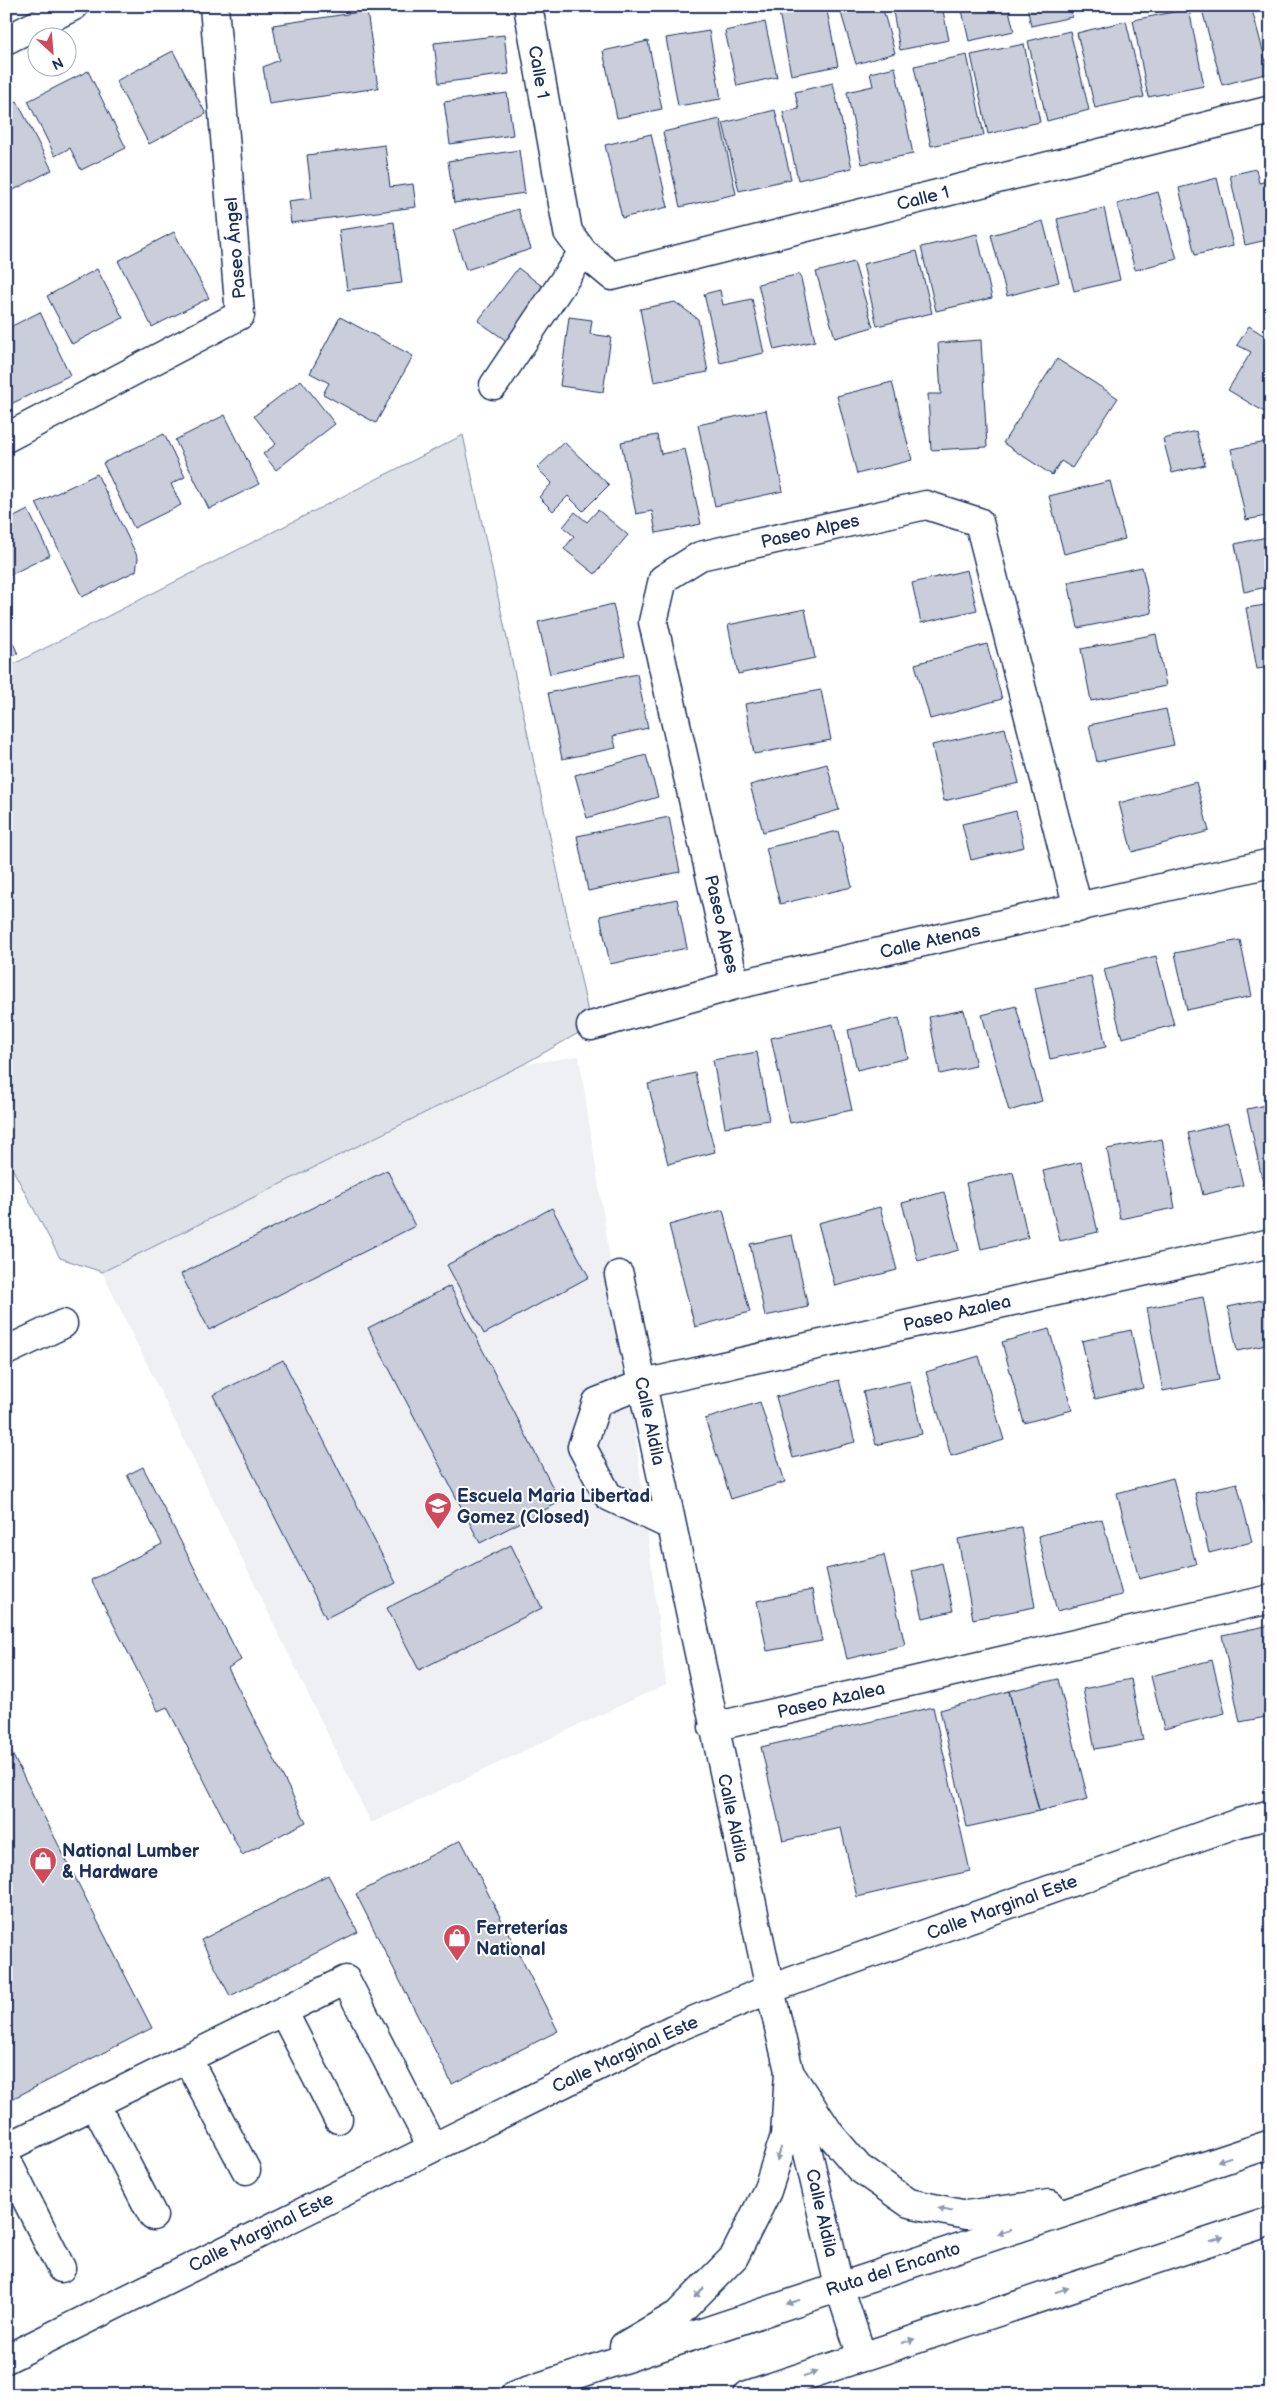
<svg xmlns="http://www.w3.org/2000/svg" width="1277" height="2401" viewBox="0 0 1277 2401" font-family="'Balsamiq Sans',sans-serif">
	<style>
		.built { fill: #eff0f4 }
		.green { fill: #dee1e7; stroke: #7c88a2 }
		.building { fill: #caceda; stroke: #1b2f5e }
		.lines { fill: none; stroke-linecap: round; stroke-linejoin: round }
		.minor-casing { stroke: #1b2f5e; stroke-width: 31 }
		.major-casing { stroke: #1b2f5e; stroke-width: 31 }
		.minor { stroke: #fff; stroke-width: 28 }
		.major { stroke: #fff; stroke-width: 28 }
		.oneway { fill: #8d97ae }
		.labels { text-anchor: middle; stroke-width: 4; stroke-linejoin: round; paint-order: stroke }
		.street-label { font-size: 18px; fill: #1b2f5e; stroke: #fff }
		.poi-label { font-size: 18px; font-weight: bold; fill: #1b2f5e; stroke: #fff; text-anchor: start }
	</style>
	<rect width="100%" height="100%" fill="#fff"/>
	<filter id="ink" filterUnits="userSpaceOnUse"><feTurbulence type="fractalNoise" baseFrequency=".02" numOctaves="2"/><feDisplacementMap in="SourceGraphic" scale="10" xChannelSelector="R" yChannelSelector="G"/><feConvolveMatrix kernelMatrix="1 2 1 2 8 2 1 2 1" color-interpolation-filters="sRGB"/></filter>
	<g filter="url(#ink)">
		<path class="built" d="M579,1056L628,1376L666,1684L371,1823L102,1272L524,1064Z"/>
		<path class="green" d="M463,435L591,1026L524,1064L102,1272L60,1258L6,1157V668Z"/>
		<path class="building" d="M286,6H334L285,12Z
			M431,6H465L431,11Z
			M807,6H826L838,66L791,75L779,12Z
			M839,6H882L895,53L856,64Z
			M892,6H942L949,40L900,50Z
			M961,6H1008L1014,31L969,41Z
			M1027,6H1070L1072,17L1031,26Z
			M1090,6H1115L1092,13Z
			M1201,6H1251L1269,73L1222,85Z
			M1189,9L1204,86L1148,97L1133,20Z
			M367,11L378,88L269,104L263,67L279,60L273,25Z
			M1126,21L1144,97L1095,108L1077,33Z
			M765,22L777,77L737,86L725,31Z
			M709,31L721,99L678,106L666,38Z
			M1070,31L1089,110L1047,121L1028,41Z
			M504,35L509,74L439,83L434,43Z
			M648,41L662,109L617,118L603,51Z
			M1024,44L1040,122L988,134L971,55Z
			M173,51L206,114L149,144L116,81Z
			M967,55L984,135L931,146L914,66Z
			M895,67L913,154L862,164L847,92L873,86L870,73Z
			M88,71L126,148L81,170L70,148L55,156L28,101Z
			M833,83L852,168L798,180L783,112L799,109L795,92Z
			M507,93L513,135L450,144L444,102Z
			M17,101L52,170L6,194V107Z
			M775,110L791,179L739,191L723,123Z
			M720,119L736,194L680,207L663,132Z
			M651,134L668,207L622,218L605,145Z
			M385,145L390,187L413,184L416,207L291,223L288,201L312,198L307,155Z
			M519,150L525,193L454,203L448,161Z
			M1256,169L1259,183L1271,180V239L1245,245L1230,175Z
			M1217,178L1233,246L1195,255L1179,188Z
			M1158,192L1177,259L1135,270L1117,204Z
			M1104,208L1120,280L1074,291L1057,219Z
			M518,209L531,249L466,270L453,230Z
			M1043,221L1059,282L1007,296L991,235Z
			M394,222L402,283L347,290L339,230Z
			M174,232L209,298L152,327L118,261Z
			M977,234L992,298L936,311L921,247Z
			M917,251L932,313L877,326L863,264Z
			M854,262L873,327L835,338L816,272Z
			M518,268L550,292L511,344L478,321Z
			M97,269L123,318L72,344L47,296Z
			M800,274L815,341L774,350L758,284Z
			M720,290L723,305L752,299L764,353L720,363L704,294Z
			M675,302L698,319L708,372L654,382L640,309Z
			M40,312L70,375L11,404L6,395V329Z
			M340,317L413,356L376,423L323,394L329,383L310,373Z
			M569,317L592,320L590,334L611,337L603,392L560,386Z
			M1249,326L1271,340V416L1228,390L1251,352L1237,345Z
			M981,340L987,447L931,450L928,394H941L938,343Z
			M1057,359L1118,398L1072,468L1061,461L1052,475L1003,443Z
			M301,380L335,424L276,470L263,454L276,444L254,416Z
			M892,382L912,460L857,474L837,396Z
			M766,410L783,491L715,506L698,425Z
			M225,415L259,484L209,509L175,440Z
			M1196,431L1205,465L1172,473L1163,439Z
			M164,434L185,477L171,484L181,505L134,528L103,463Z
			M657,435L661,454L685,449L701,524L656,533L652,511L636,514L621,442Z
			M1271,441V515L1246,520L1231,449Z
			M564,442L609,485L583,511L568,496L553,511L539,497L552,483L537,468Z
			M97,474L138,558L136,571L82,597L36,503Z
			M1110,481L1125,539L1064,554L1049,496Z
			M28,510L50,555L6,577V521Z
			M598,510L628,535L595,574L564,549L574,536L563,527L575,512L587,522Z
			M1271,536V586L1244,592L1235,544Z
			M1142,567L1152,613L1078,628L1068,582Z
			M967,570L977,610L921,623L912,583Z
			M613,604L625,656L550,674L538,622Z
			M1271,604V667L1257,669L1246,608Z
			M805,609L815,658L738,674L728,625Z
			M6,628L18,654L6,659Z
			M1156,634L1166,686L1091,701L1081,649Z
			M987,644L1002,699L930,719L915,664Z
			M637,674L648,728L613,736L616,748L562,759L548,693Z
			M821,690L831,740L754,754L745,704Z
			M1166,709L1174,745L1097,762L1089,725Z
			M1005,728L1019,783L944,801L932,745Z
			M646,755L658,797L587,818L575,775Z
			M827,764L839,810L763,832L750,785Z
			M1196,782L1209,831L1132,852L1119,803Z
			M1016,811L1024,847L971,860L962,824Z
			M669,817L680,872L588,891L577,836Z
			M838,831L852,887L780,904L766,848Z
			M677,899L687,948L610,964L600,916Z
			M1271,920V943L1265,921Z
			M1240,940L1252,996L1187,1010L1175,953Z
			M1156,956L1174,1025L1122,1038L1104,969Z
			M1091,976L1106,1047L1050,1059L1035,988Z
			M1016,1006L1042,1101L1009,1111L982,1015Z
			M964,1010L976,1066L940,1074L929,1017Z
			M899,1018L908,1058L857,1070L848,1030Z
			M833,1024L852,1110L790,1123L771,1038Z
			M757,1052L769,1120L725,1127L713,1060Z
			M695,1073L715,1152L668,1164L648,1084Z
			M1271,1104V1187L1264,1188L1247,1109Z
			M1228,1123L1243,1185L1203,1195L1188,1133Z
			M1162,1139L1175,1208L1120,1219L1107,1149Z
			M1081,1162L1098,1232L1060,1241L1043,1171Z
			M387,1170L415,1226L209,1330L181,1274Z
			M1013,1172L1028,1238L981,1249L966,1183Z
			M944,1192L959,1250L918,1261L902,1203Z
			M880,1207L897,1270L835,1286L818,1223Z
			M552,1208L589,1277L484,1334L447,1265Z
			M723,1210L750,1312L695,1327L669,1225Z
			M792,1235L808,1307L765,1316L750,1244Z
			M450,1286L560,1502L480,1543L368,1328Z
			M1203,1297L1219,1380L1163,1391L1147,1308Z
			M1271,1298V1344L1237,1351L1228,1307Z
			M1049,1329L1072,1410L1024,1423L1002,1342Z
			M1131,1330L1143,1388L1095,1399L1082,1341Z
			M979,1356L1004,1440L951,1456L926,1372Z
			M283,1360L396,1583L326,1618L213,1395Z
			M839,1380L855,1442L793,1458L776,1397Z
			M910,1381L922,1434L876,1445L863,1392Z
			M760,1402L785,1482L731,1499L705,1419Z
			M143,1467L241,1660L228,1668L306,1822L242,1855L167,1707L158,1711L91,1580L162,1544L127,1475Z
			M1173,1478L1196,1564L1139,1579L1117,1493Z
			M1237,1483L1252,1542L1209,1553L1195,1493Z
			M1271,1493V1527L1263,1495Z
			M1102,1519L1122,1595L1057,1611L1038,1536Z
			M1021,1527L1035,1607L973,1619L958,1539Z
			M511,1545L542,1608L419,1670L387,1608Z
			M884,1555L905,1645L847,1659L826,1569Z
			M942,1563L953,1611L923,1618L912,1571Z
			M812,1590L822,1641L767,1651L757,1601Z
			M1271,1625V1716L1240,1722L1222,1635Z
			M1212,1660L1225,1713L1164,1729L1151,1676Z
			M1058,1679L1088,1799L1039,1811L1009,1691Z
			M1131,1679L1143,1740L1095,1749L1083,1689Z
			M1009,1691L1039,1811L967,1827L940,1710Z
			M933,1707L970,1871L857,1897L841,1828L783,1841L761,1747Z
			M6,1742L152,2028L6,2102Z
			M461,1840L558,2031L452,2084L356,1894Z
			M328,1875L358,1932L230,1996L201,1940Z"/>
		<g class="lines">
			<defs>
				<path id="minor" d="M528,6L568,232L583,252L612,276L1271,110
					M6,40L74,6
					M494,385L583,252
					M6,438L240,315L214,6
					M735,985L653,622L663,579L700,556L926,505L979,522L1078,908
					M591,1026L735,985L1271,863
					M619,1275L770,1989L839,2286L862,2357
					M6,1351L63,1324
					M672,1526L608,1496L582,1447L597,1402L643,1384L1271,1243
					M713,1727L1271,1599
					M283,2011L338,2119
					M187,2058L246,2170
					M95,2104L153,2216
					M6,2148L346,1980L432,2147
					M6,2159L61,2268
					M6,2359L673,2029L770,1989L1238,1823L1271,1814"/>
				<path id="major" d="M789,2072L830,2134L859,2168L909,2203L966,2215L1050,2204
					M624,2346L677,2315L734,2257L767,2191L785,2136L789,2072
					M515,2395L1271,2144
					M748,2395L1271,2221"/>
			</defs>
			<use href="#minor" class="minor-casing"/>
			<use href="#major" class="major-casing"/>
			<use href="#minor" class="minor"/>
			<use href="#major" class="major"/>
		</g>
		<defs><path id="oneway-solid" d="M-6-.8H1V-3.2L6.5 0L1 3.2V.8H-6Z" transform="scale(1.25)"/></defs>
		<g class="oneway">
			<use href="#oneway-solid" transform="translate(779 2154) rotate(108)"/>
			<use href="#oneway-solid" transform="translate(1224 2159) rotate(162)"/>
			<use href="#oneway-solid" transform="translate(945 2210) rotate(-168)"/>
			<use href="#oneway-solid" transform="translate(1004 2232) rotate(162)"/>
			<use href="#oneway-solid" transform="translate(1217 2239) rotate(-18)"/>
			<use href="#oneway-solid" transform="translate(1062 2290) rotate(-18)"/>
			<use href="#oneway-solid" transform="translate(699 2293) rotate(134)"/>
			<use href="#oneway-solid" transform="translate(793 2302) rotate(162)"/>
			<use href="#oneway-solid" transform="translate(908 2341) rotate(-18)"/>
			<use href="#oneway-solid" transform="translate(810 2374) rotate(-18)"/>
		</g>
	</g>
	<defs>
		<symbol id="school-pin" viewBox="-11 -11 22 30"><path d="M0 17L-7.5 6A9.5 9.5 0 1 1 7.5 6Z" fill="#d1495b" stroke="#fff"/><path d="M0-5L7-2L0 1L-7-2ZM-4 1L0 2.5L4 1V4Q0 6-4 4Z" fill="#fff"/></symbol>
		<symbol id="shop-pin" viewBox="-11 -11 22 30"><path d="M0 17L-7.5 6A9.5 9.5 0 1 1 7.5 6Z" fill="#d1495b" stroke="#fff"/><path d="M-5-2.5h2.3a2.7 3.5 0 0 1 5.4 0H5L5.5 6h-11ZM-1.5-2.5h3a1.5 2.3 0 0 0-3 0Z" fill="#fff"/></symbol>
	</defs>
	<g fill-rule="evenodd">
		<use href="#school-pin" x="422" y="1490" width="32" height="43"/>
		<use href="#shop-pin" x="27" y="1845" width="32" height="43"/>
		<use href="#shop-pin" x="441" y="1922" width="32" height="43"/>
	</g>
	<g class="labels">
		<g class="street-label">
			<text transform="translate(539 72) rotate(80)" y="6">Calle 1</text>
			<text transform="translate(923 198) rotate(-14)" y="6">Calle 1</text>
			<text transform="translate(235 248) rotate(-95)" y="6">Paseo Ángel</text>
			<text transform="translate(810 531) rotate(-13)" y="6">Paseo Alpes</text>
			<text transform="translate(722 924) rotate(77)" y="6">Paseo Alpes</text>
			<text transform="translate(930 941) rotate(-13)" y="6">Calle Atenas</text>
			<text transform="translate(957 1313) rotate(-13)" y="6">Paseo Azalea</text>
			<text transform="translate(650 1421) rotate(78)" y="6">Calle Aldila</text>
			<text transform="translate(831 1700) rotate(-13)" y="6">Paseo Azalea</text>
			<text transform="translate(733 1818) rotate(78)" y="6">Calle Aldila</text>
			<text transform="translate(1002 1907) rotate(-20)" y="6">Calle Marginal Este</text>
			<text transform="translate(625 2054) rotate(-25)" y="6">Calle Marginal Este</text>
			<text transform="translate(822 2213) rotate(77)" y="6">Calle Aldila</text>
			<text transform="translate(261 2232) rotate(-26)" y="6">Calle Marginal Este</text>
			<text transform="translate(893 2269) rotate(-18)" y="6">Ruta del Encanto</text>
		</g>
		<g class="poi-label">
			<text x="457" y="1502">Escuela Maria Libertad<tspan x="457" dy="21">Gomez (Closed)</tspan></text>
			<text x="62" y="1857">National Lumber<tspan x="62" dy="21">&amp; Hardware</tspan></text>
			<text x="476" y="1934">Ferreterías<tspan x="476" dy="21">National</tspan></text>
		</g>
	</g>
	<rect width="1277" height="2401" fill="none" stroke="#fff" stroke-width="25"/>
	<rect x="12" y="12" width="1252" height="2376" fill="none" stroke="#1b2f5e" stroke-width="2" filter="url(#ink)"/>
	<g transform="translate(52 52) rotate(154)"><circle r="24" fill="#ffffff" stroke="#a4acbf"/>
	<path d="M0-4L9 19L0 12L-9 19Z" fill="#d1495b"/>
	<text y="-8" font-size="14" font-weight="bold" text-anchor="middle" fill="#1b2f5e">N</text>
	</g>
</svg>
